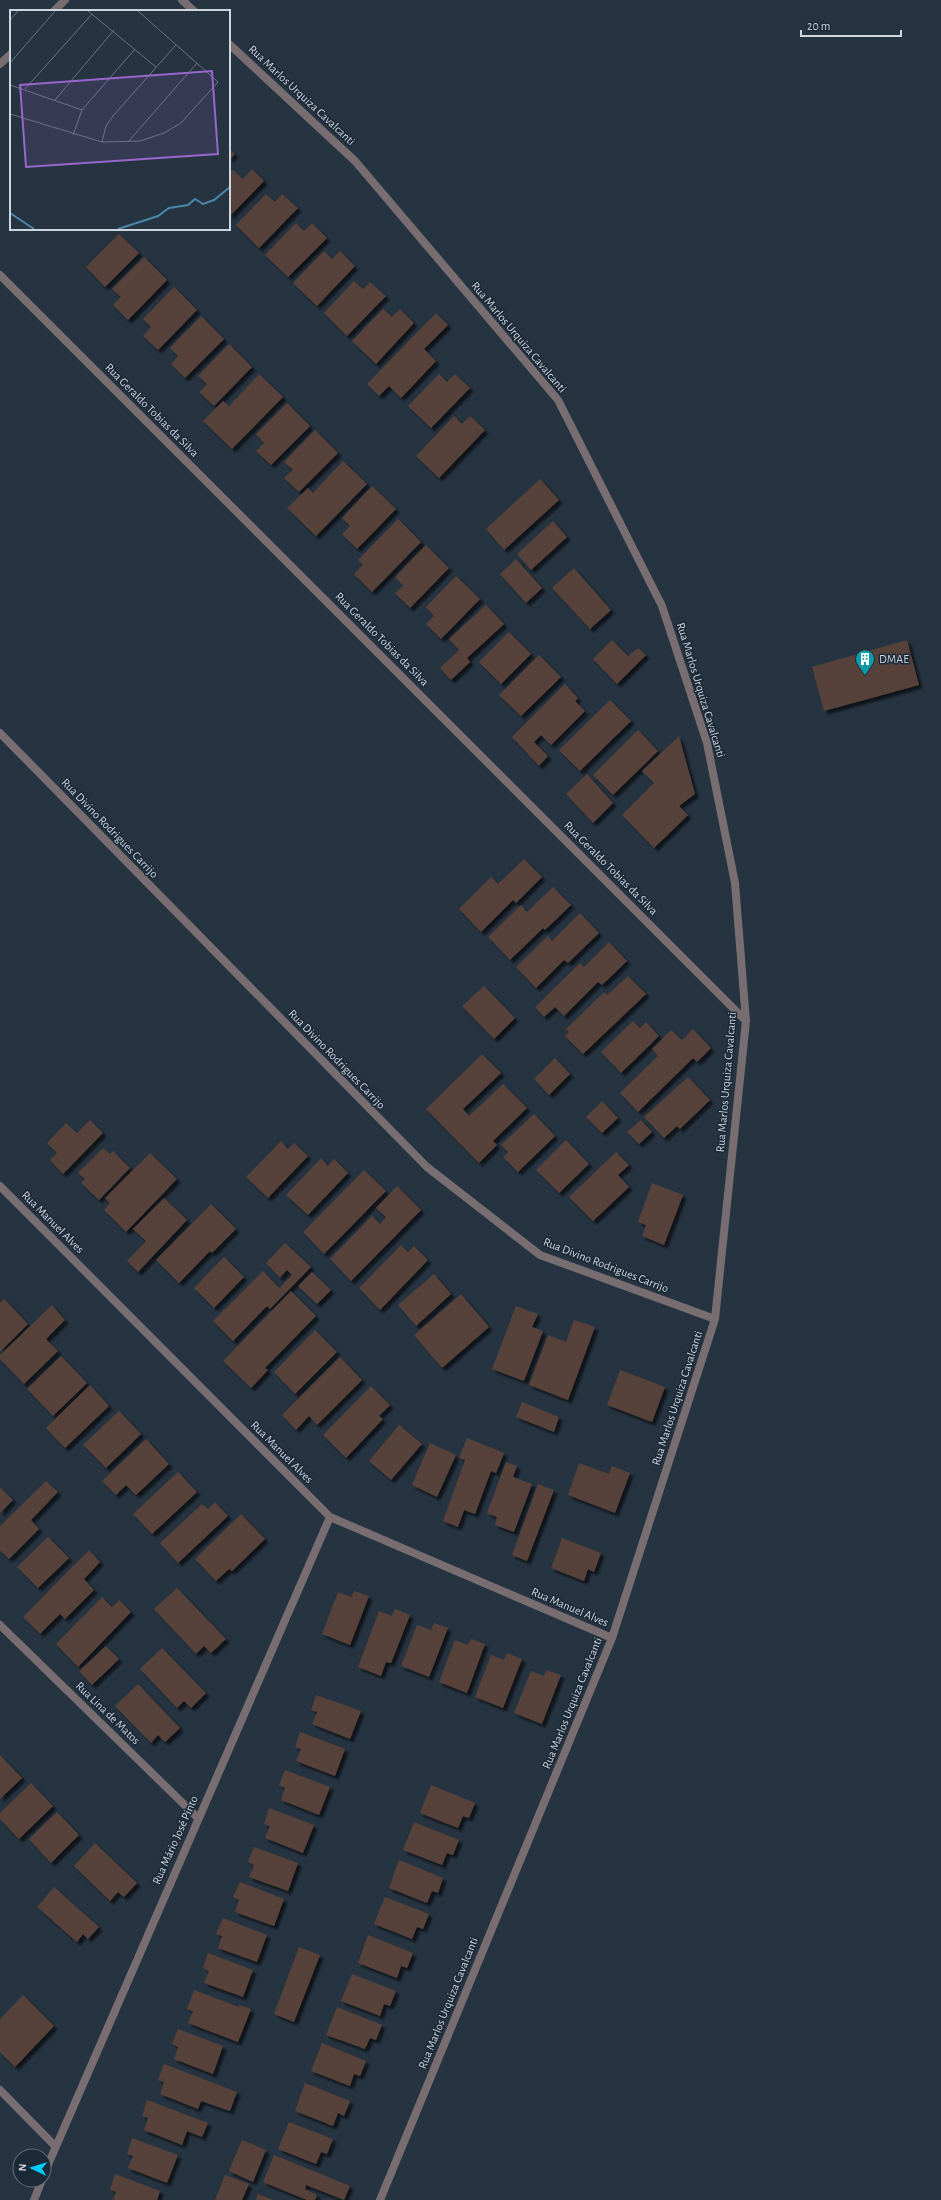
<svg xmlns="http://www.w3.org/2000/svg" width="941" height="2200" viewBox="0 0 941 2200" font-family="'Alegreya Sans',sans-serif">
	<style>
		.building { fill: #56433a; filter: url(#shadow) }
		.lines { fill: none; stroke-linecap: round; stroke-linejoin: round }
		.minor { stroke: #786d70; stroke-width: 8 }
		.labels { text-anchor: middle; stroke-width: 3; stroke-linejoin: round; paint-order: stroke }
		.street-label { font-size: 12px; fill: #cdd5de; stroke: #1c2936 }
		.poi-label { font-size: 12px; fill: #cdd5de; stroke: #1c2936; text-anchor: start }
		.inset-river { fill: none; stroke: #4b87a9; stroke-width: 2 }
		.inset-road { fill: none; stroke: #697480; stroke-width: 1 }
		.view { fill: #9867ca; fill-opacity: 0.15; stroke: #9867ca; stroke-width: 2 }
		.inset-edge { fill: none; stroke: #cdd5de; stroke-width: 2 }
	</style>
	<defs>
		<filter id="shadow"><feDropShadow dx="3.5" dy="3.5" stdDeviation="1" flood-color="#0009"/></filter>
	</defs>
	<rect width="100%" height="100%" fill="#263341"/>
	<path class="building" d="M229,148L235,154L229,160Z
		M252,169L264,181L229,217V173L233,170L243,179Z
		M266,194L275,202L282,194L298,208L259,248L236,225Z
		M296,223L304,231L312,223L327,238L288,277L265,255Z
		M119,234L139,253L105,287L86,267Z
		M324,251L332,259L340,251L355,266L317,306L293,283Z
		M144,257L167,280L128,320L113,305L121,297L112,289Z
		M354,281L363,289L370,282L386,296L347,336L324,313Z
		M174,287L197,310L158,350L143,336L151,327L143,319Z
		M383,309L392,317L400,309L414,323L376,364L352,341Z
		M436,313L448,325L424,349L436,361L401,398L389,386L379,396L367,384Z
		M201,316L224,339L185,378L171,364L178,356L170,348Z
		M229,344L252,367L214,406L199,392L207,384L198,376Z
		M259,374L283,397L232,449L203,421L223,401L229,406Z
		M439,374L447,382L455,374L470,388L431,428L408,406Z
		M287,403L310,426L271,465L256,451L264,443L256,434Z
		M454,416L462,424L470,416L485,430L439,478L416,456Z
		M315,430L338,453L299,492L284,478L293,470L284,462Z
		M343,461L367,484L316,536L287,508L308,488L313,493Z
		M540,479L559,500L504,550L486,529Z
		M372,486L396,509L357,549L342,534L350,526L342,518Z
		M398,519L421,542L372,592L354,574L363,565L358,560Z
		M553,521L567,537L531,570L517,554Z
		M426,545L449,568L410,608L395,593L403,586L395,577Z
		M516,559L542,588L526,603L500,574Z
		M574,568L611,610L590,629L552,588Z
		M456,576L480,599L441,639L426,624L434,616L426,607Z
		M486,605L504,624L467,658L470,662L451,680L440,668L459,650L449,639Z
		M509,632L531,654L501,684L479,662Z
		M612,640L628,656L638,648L646,655L617,684L593,659Z
		M907,640L919,685L824,711L812,667Z
		M539,655L561,677L521,716L499,695Z
		M565,684L578,698L575,701L585,711L551,745L541,735L534,742L548,756L539,766L512,737Z
		M610,700L631,721L580,771L559,750Z
		M638,730L658,751L613,795L593,775Z
		M679,736L695,794L679,806L688,815L654,848L622,815L654,783L642,771Z
		M587,774L613,803L593,823L566,794Z
		M524,859L542,877L516,903L513,900L481,932L459,909L491,877L498,884Z
		M553,887L571,905L545,930L543,928L510,960L488,937L521,905L527,912Z
		M580,913L599,933L568,963L564,960L536,988L516,967L548,936L552,941Z
		M609,942L627,961L602,985L598,982L564,1016L555,1007L544,1017L535,1007L580,963L584,967Z
		M628,976L646,994L583,1054L565,1036L569,1032L566,1029L604,992L607,995Z
		M484,986L515,1018L494,1039L462,1006Z
		M633,1021L640,1028L646,1022L659,1036L621,1073L601,1052Z
		M693,1029L711,1048L697,1062L693,1058L638,1112L620,1093L658,1056L652,1049L671,1030L682,1040Z
		M482,1054L501,1073L463,1109L469,1116L503,1084L527,1108L493,1141L497,1145L479,1163L426,1109Z
		M555,1058L570,1074L549,1095L534,1079Z
		M688,1077L710,1100L680,1129L677,1126L664,1138L644,1117Z
		M602,1101L618,1118L602,1133L586,1117Z
		M534,1114L555,1136L518,1172L503,1157L508,1152L501,1145Z
		M90,1120L103,1133L63,1174L50,1160L57,1153L47,1143L66,1123L77,1133Z
		M641,1120L652,1132L639,1144L627,1132Z
		M566,1140L589,1164L559,1193L536,1170Z
		M281,1141L288,1149L294,1143L308,1156L268,1198L246,1177Z
		M103,1148L110,1154L113,1151L130,1168L99,1200L81,1183L85,1179L78,1173Z
		M616,1152L629,1165L618,1175L629,1187L593,1221L569,1197Z
		M150,1153L177,1179L126,1232L104,1210L110,1203L105,1198Z
		M321,1158L328,1166L334,1159L348,1173L308,1215L286,1195Z
		M364,1170L386,1191L324,1254L303,1232Z
		M652,1183L683,1195L664,1245L642,1236L646,1225L638,1222Z
		M397,1186L421,1210L351,1281L330,1259L372,1216L380,1224L386,1217L376,1208Z
		M164,1198L187,1220L138,1272L127,1261L146,1241L133,1229Z
		M211,1204L236,1229L212,1253L210,1251L179,1283L156,1260Z
		M285,1243L311,1267L270,1309L267,1306L233,1341L213,1321L263,1271L279,1288L292,1275L287,1270L280,1278L266,1263Z
		M401,1245L408,1252L414,1246L428,1260L380,1310L359,1288Z
		M224,1257L244,1277L214,1308L194,1288Z
		M312,1272L331,1290L317,1304L298,1286Z
		M434,1274L451,1294L416,1326L398,1305Z
		M291,1291L316,1316L265,1368L268,1370L251,1388L223,1361Z
		M461,1294L489,1327L442,1368L414,1335Z
		M4,1299L28,1324L0,1352V1303Z
		M52,1305L65,1320L46,1339L58,1351L24,1384L0,1359V1355Z
		M516,1306L538,1314L532,1327L543,1331L524,1381L492,1369Z
		M574,1320L595,1327L568,1400L529,1385L548,1335L566,1342Z
		M315,1330L337,1352L295,1394L274,1372Z
		M61,1356L87,1383L53,1416L27,1389Z
		M340,1357L362,1380L317,1425L309,1416L296,1430L282,1415Z
		M620,1370L665,1387L652,1422L607,1405Z
		M90,1385L109,1406L65,1448L46,1428Z
		M371,1386L390,1405L379,1416L383,1419L346,1458L323,1435Z
		M522,1402L559,1417L554,1432L516,1417Z
		M119,1411L141,1434L106,1468L83,1445Z
		M399,1425L422,1444L391,1480L369,1461Z
		M467,1438L504,1453L496,1473L491,1471L475,1514L464,1510L458,1527L443,1521L465,1460L459,1458Z
		M146,1439L169,1464L136,1495L126,1485L116,1495L102,1481Z
		M430,1443L456,1455L437,1497L412,1485Z
		M506,1462L517,1466L513,1477L532,1484L514,1532L495,1525L497,1517L487,1513Z
		M579,1463L609,1474L612,1466L630,1473L615,1513L568,1495Z
		M178,1472L197,1492L152,1534L133,1514Z
		M46,1481L58,1492L31,1520L39,1529L9,1559L0,1550V1526Z
		M538,1484L554,1490L527,1561L512,1555Z
		M0,1487L13,1500L0,1513Z
		M215,1502L228,1516L178,1563L160,1543L202,1504L208,1509Z
		M241,1514L265,1539L232,1571L229,1569L216,1581L195,1559Z
		M48,1537L69,1558L38,1588L17,1567Z
		M562,1538L601,1553L594,1572L588,1569L584,1581L551,1568Z
		M89,1550L100,1562L84,1579L94,1590L65,1619L60,1614L40,1634L23,1617Z
		M177,1588L226,1639L211,1653L204,1646L196,1654L154,1609Z
		M354,1591L369,1596L350,1645L322,1634L338,1592L351,1597Z
		M102,1597L112,1607L119,1600L131,1612L78,1667L56,1644Z
		M395,1609L410,1615L391,1663L386,1662L381,1676L358,1667L379,1611L392,1616Z
		M434,1623L448,1628L429,1677L401,1666L417,1625L431,1630Z
		M471,1639L485,1644L467,1693L439,1682L455,1640L468,1645Z
		M106,1646L119,1659L92,1685L79,1671Z
		M162,1648L206,1693L191,1708L184,1701L177,1708L140,1669Z
		M507,1653L522,1659L503,1708L475,1697L491,1655L504,1660Z
		M546,1670L561,1675L542,1724L514,1713L531,1671L544,1676Z
		M138,1684L180,1728L165,1742L158,1735L151,1743L115,1706Z
		M316,1695L361,1711L350,1739L312,1724L317,1712L311,1710Z
		M300,1732L345,1749L335,1776L296,1761L301,1749L295,1747Z
		M0,1755L22,1778L0,1799Z
		M285,1770L330,1787L319,1815L281,1800L285,1788L279,1785Z
		M31,1783L53,1806L19,1839L0,1819V1813Z
		M431,1785L475,1803L469,1818L463,1816L458,1828L420,1813Z
		M269,1808L314,1825L303,1853L265,1838L270,1826L264,1824Z
		M57,1812L79,1835L51,1863L29,1839Z
		M414,1822L459,1840L453,1855L447,1853L442,1865L403,1850Z
		M95,1843L137,1883L124,1897L118,1892L110,1901L74,1866Z
		M254,1847L298,1863L288,1891L249,1877L254,1865L248,1862Z
		M399,1860L443,1878L438,1893L432,1891L427,1903L389,1888Z
		M240,1882L284,1899L274,1926L235,1912L239,1900L233,1897Z
		M54,1887L99,1927L88,1939L83,1934L77,1942L37,1907Z
		M385,1897L429,1914L423,1929L417,1927L412,1939L374,1924Z
		M223,1918L267,1935L257,1962L218,1948L222,1936L216,1934Z
		M368,1935L413,1953L407,1968L401,1966L397,1978L358,1963Z
		M299,1947L320,1955L294,2022L274,2014Z
		M208,1953L253,1970L243,1997L204,1983L209,1971L203,1968Z
		M352,1974L396,1991L390,2006L384,2004L380,2016L341,2001Z
		M194,1990L239,2007V2005L251,2009L238,2042L188,2023L193,2011L187,2009Z
		M23,1995L54,2026L15,2067L0,2052V2019Z
		M337,2007L382,2025L376,2040L370,2038L365,2049L326,2035Z
		M178,2029L223,2046L213,2074L174,2059L178,2047L172,2044Z
		M322,2043L366,2061L360,2076L354,2074L350,2086L311,2071Z
		M164,2064L237,2092L230,2111L201,2101L198,2109L160,2094L164,2082L158,2080Z
		M305,2083L350,2101L344,2116L338,2113L333,2126L295,2111Z
		M147,2100L208,2123L202,2137L187,2131L182,2145L144,2130L148,2118L142,2116Z
		M289,2122L333,2139L327,2154L321,2152L316,2164L278,2149Z
		M132,2138L178,2155L167,2183L128,2168L133,2156L127,2154Z
		M242,2140L266,2150L253,2182L229,2171Z
		M274,2155L350,2186L344,2200L306,2185L305,2189L317,2195L315,2200H307L263,2182Z
		M115,2174L160,2191L157,2200H113L116,2192L110,2189Z
		M225,2175L249,2184L242,2200H215Z
		M258,2194L273,2200H256Z"/>
	<g class="lines">
		<path class="minor" d="M182,0L194,11
			M54,11L65,0
			M229,44L355,161L558,400L662,606L707,743L735,883L746,1021L715,1319L612,1638L380,2200
			M0,64L11,54
			M0,275L746,1021
			M0,733L427,1167L540,1255L715,1319
			M0,1186L330,1517L612,1638
			M0,1625L198,1818
			M0,2090L55,2146
			M44,2174L330,1517
			M34,2200L42,2180"/>
	</g>
	<defs>
		<symbol id="building-pin" viewBox="-11 -11 22 30"><path d="M0 17L-7.5 6A9.5 9.5 0 1 1 7.5 6Z" fill="#0f9aa8" stroke="#1c2936"/><path d="M-4-6H4V6H1V3H-1V6H-4ZM-2.5-4.3h1.7v1.8h-1.7ZM.8-4.3h1.7v1.8H.8ZM-2.5-1h1.7V.8h-1.7ZM.8-1h1.7V.8H.8Z" fill="#fff"/></symbol>
	</defs>
	<g fill-rule="evenodd">
		<use href="#building-pin" x="854" y="648" width="22" height="30"/>
	</g>
	<g class="labels">
		<g class="street-label">
			<text transform="translate(302 95) rotate(43)" y="4">Rua Marlos Urquiza Cavalcanti</text>
			<text transform="translate(519 337) rotate(50)" y="4">Rua Marlos Urquiza Cavalcanti</text>
			<text transform="translate(152 410) rotate(45)" y="4">Rua Geraldo Tobias da Silva</text>
			<text transform="translate(382 639) rotate(45)" y="4">Rua Geraldo Tobias da Silva</text>
			<text transform="translate(701 690) rotate(73)" y="4">Rua Marlos Urquiza Cavalcanti</text>
			<text transform="translate(110 828) rotate(46)" y="4">Rua Divino Rodrigues Carrijo</text>
			<text transform="translate(611 868) rotate(45)" y="4">Rua Geraldo Tobias da Silva</text>
			<text transform="translate(337 1059) rotate(46)" y="4">Rua Divino Rodrigues Carrijo</text>
			<text transform="translate(726 1082) rotate(-85)" y="4">Rua Marlos Urquiza Cavalcanti</text>
			<text transform="translate(53 1222) rotate(45)" y="4">Rua Manuel Alves</text>
			<text transform="translate(606 1265) rotate(21)" y="4">Rua Divino Rodrigues Carrijo</text>
			<text transform="translate(677 1398) rotate(-72)" y="4">Rua Marlos Urquiza Cavalcanti</text>
			<text transform="translate(282 1452) rotate(45)" y="4">Rua Manuel Alves</text>
			<text transform="translate(570 1607) rotate(23)" y="4">Rua Manuel Alves</text>
			<text transform="translate(572 1703) rotate(-68)" y="4">Rua Marlos Urquiza Cavalcanti</text>
			<text transform="translate(108 1713) rotate(44)" y="4">Rua Lina de Matos</text>
			<text transform="translate(175 1840) rotate(-66)" y="4">Rua Mário José Pinto</text>
			<text transform="translate(448 2003) rotate(-68)" y="4">Rua Marlos Urquiza Cavalcanti</text>
		</g>
		<g class="poi-label">
			<text x="879" y="663">DMAE</text>
		</g>
	</g>
	<g transform="translate(10 10)">
		<rect width="220" height="220" fill="#263341"/>
		<path class="inset-river" d="M0,203L24,219M108,219L148,206L159,198L178,195L185,189L193,194L204,190L220,177"/>
		<path class="inset-road" d="M78,1L146,57M0,10L8,1M0,53L45,1M0,75L72,100M15,79L82,4M45,90L104,20M0,104L92,132L130,131L154,123L171,113L208,72L128,1M63,125L72,100L125,39M92,132L96,116L103,106L166,35M118,132L187,53"/>
		<path class="view" d="M202,61L208,144L16,157L10,75Z"/>
		<rect width="220" height="220" class="inset-edge"/>
	</g>
	<g transform="translate(32 2168) rotate(274)"><circle r="19" fill="#1c2936" stroke="#636e79"/>
	<path d="M0-3L7 15L0 10L-7 15Z" fill="#02cbf9"/>
	<text y="-6" font-size="11" font-weight="bold" text-anchor="middle" fill="#cdd5de">N</text>
	</g>
	<path d="M801 30v6h100v-6" fill="none" stroke="#cdd5de" stroke-width="2"/>
	<text x="807" y="30" font-size="12" fill="#cdd5de" stroke="#1c2936" stroke-width="3" paint-order="stroke">20 m</text>
</svg>
